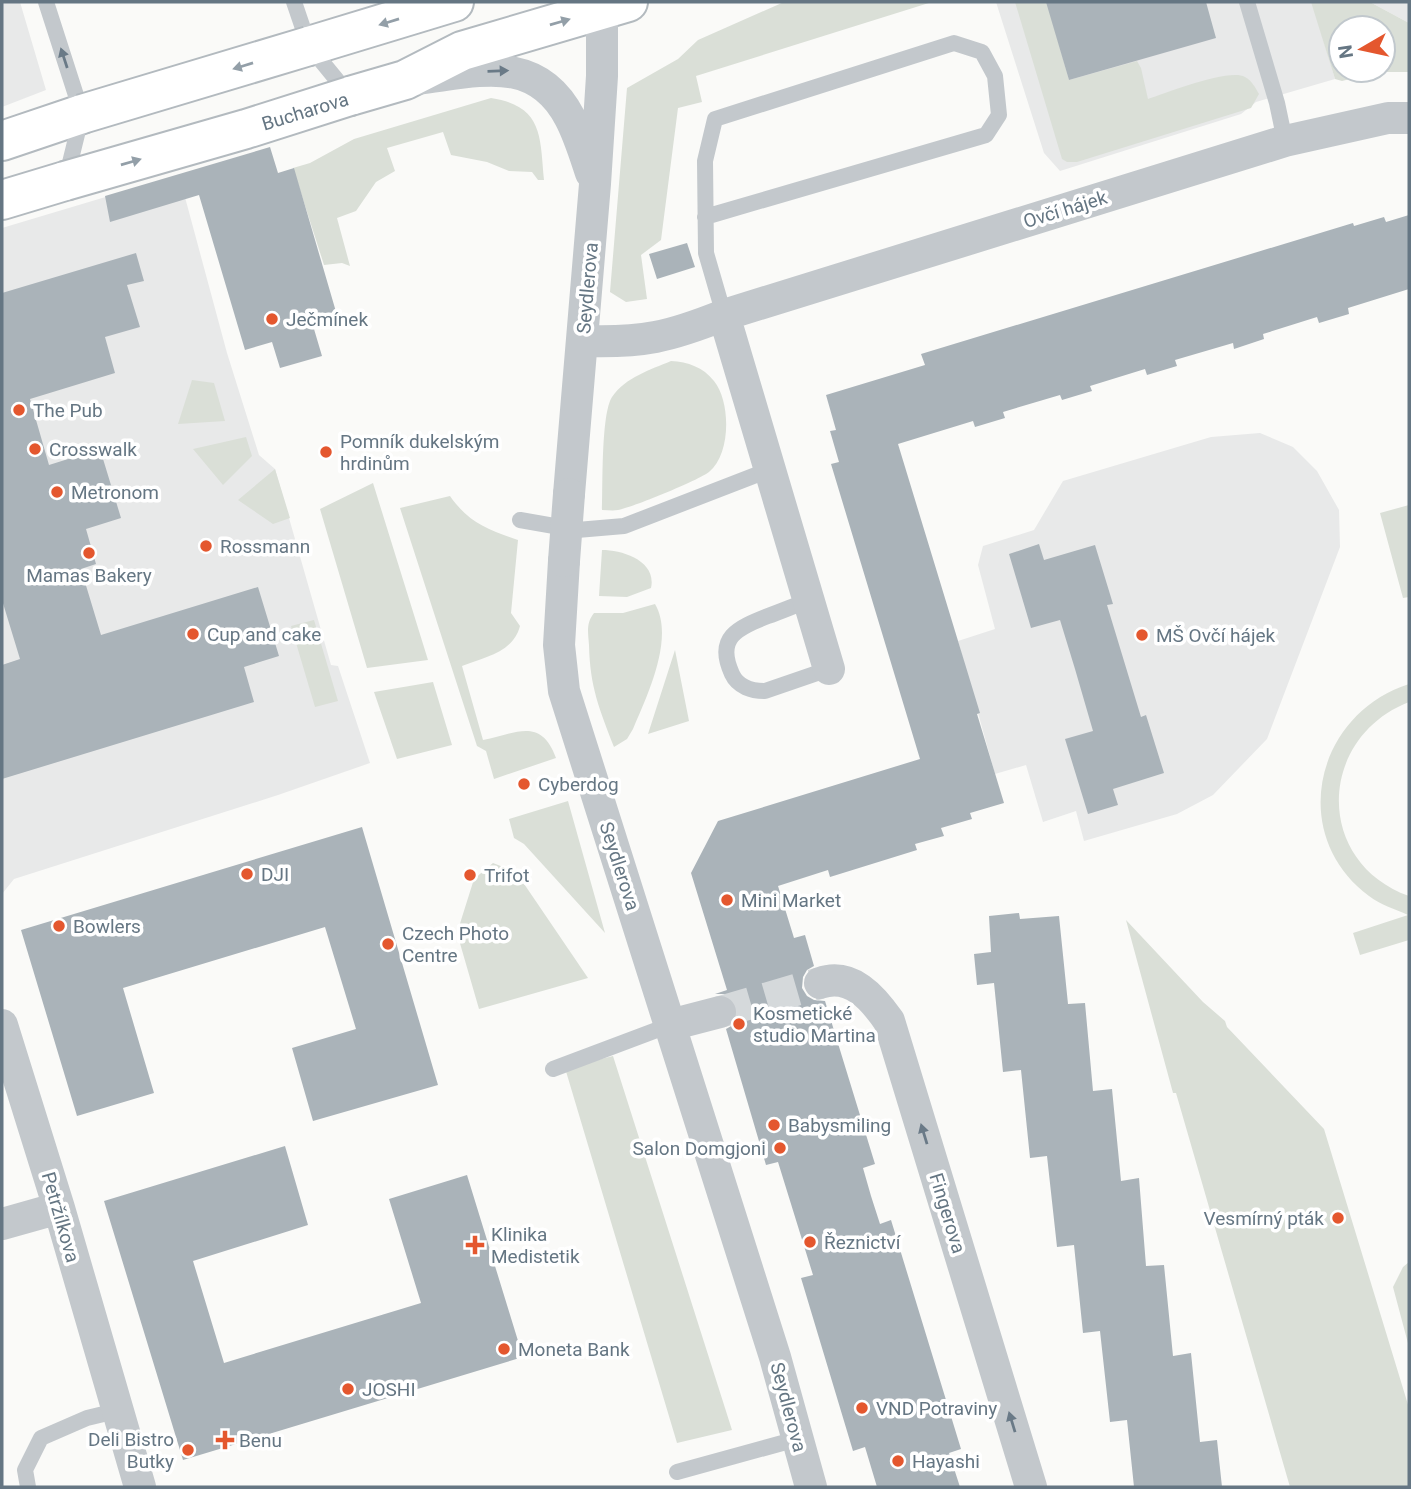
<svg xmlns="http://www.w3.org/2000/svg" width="1411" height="1489" viewBox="0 0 1411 1489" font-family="Roboto,sans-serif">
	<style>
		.built { fill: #e8e9e9 }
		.green { fill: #dadfd7; fill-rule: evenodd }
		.building { fill: #aab3b9 }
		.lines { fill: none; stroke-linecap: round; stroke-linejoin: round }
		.minor-tunnel { stroke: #d5d9db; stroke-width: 32; stroke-dasharray: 32 16; stroke-linecap: butt }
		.secondary-casing { stroke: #b3babf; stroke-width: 42 }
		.service { stroke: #c3c8cc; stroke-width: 16 }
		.minor { stroke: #c3c8cc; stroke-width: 32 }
		.secondary { stroke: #fff; stroke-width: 38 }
		.secondary-bridge-casing { stroke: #b3babf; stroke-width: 42; stroke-linecap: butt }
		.minor-bridge { stroke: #c3c8cc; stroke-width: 32 }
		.secondary-bridge { stroke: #fff; stroke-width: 38 }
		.oneway { fill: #939fa8 }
		.oneway2 { fill: #6a7a87 }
		.poi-dot { fill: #e4572e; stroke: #fff; stroke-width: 2.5 }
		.labels { text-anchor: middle; stroke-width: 7; stroke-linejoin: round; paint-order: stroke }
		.street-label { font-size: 19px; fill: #657683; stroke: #fff }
		.poi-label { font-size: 19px; fill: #657683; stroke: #fff; text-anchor: start }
	</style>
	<rect width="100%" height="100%" fill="#fafaf8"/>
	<path class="built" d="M2,2H20L46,90L2,107Z
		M996,2H1312L1335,79L1256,102L1241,114L1060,171L1044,153Z
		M1370,2H1409V23Z
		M179,175L227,353L259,455L275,469L331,665L338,666L370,763L278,795L14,879L2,894V228Z
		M1260,433L1293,447L1317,471L1339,510L1340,547L1267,739L1213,795L1177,814L1084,841L1076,811L1043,822L1026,765L995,774L958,641L995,629L978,565L983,546L1034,530L1063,481L1211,437Z"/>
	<path class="green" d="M784,2H932L696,76L702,102L678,108L661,240L641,255L647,299L626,302L610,292L627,88L678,59L698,40Z
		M1015,2H1047L1069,80L1137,61L1141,68L1148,99C1167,93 1229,68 1245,77C1252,81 1255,87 1259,94L1251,108L1077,162H1067L1062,159Z
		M1311,2H1370L1409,23V72H1378L1342,81L1335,79ZM1341,28H1383V70H1341Z
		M491,98C543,106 540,136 544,180H538L532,172L509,171L487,162L451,155L443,132L387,148L395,171L376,182L356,211L337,218L350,266L342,263L324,265L293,168L310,163L354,139Z
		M671,361C688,362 703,367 714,381C731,402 731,454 709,472C699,480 631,508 618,510C613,511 607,510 602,510C603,487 601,414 612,397C626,377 650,370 671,361Z
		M192,380L214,383L225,421L178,424Z
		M246,437L252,456L223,485L193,449Z
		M275,469L290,518L273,524L238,500Z
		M373,483L428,660L367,668L320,509Z
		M450,496C468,522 488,530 518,540L511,613L520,626C513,653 484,657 462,666L483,740C515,734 541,716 556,758L494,779L486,751L477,746L400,508Z
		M1409,505V597L1403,598L1380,513Z
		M602,550C623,550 657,561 651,588L627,597L599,596Z
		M655,604C675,638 647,696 633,729L627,739L614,747C599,708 590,687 589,645C588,632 586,623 594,613H623Z
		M314,620L338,701L315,707L291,626Z
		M675,650L689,721L648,734Z
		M433,682L452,745L397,759L374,692Z
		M1409,684V702C1317,738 1314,862 1409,896V940L1360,955L1353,933L1408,915C1395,909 1381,905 1369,896C1287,835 1315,714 1409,684Z
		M568,801L605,933L524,844L514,838L509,819Z
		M493,863L516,872L588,978L479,1009L457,933L474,879Z
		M1126,920L1203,1002L1225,1021L1227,1027L1324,1129L1409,1408V1487H1290L1176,1093H1173Z
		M613,1056L732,1430L677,1443L565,1068Z
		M1409,1262V1347L1393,1287L1403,1267Z"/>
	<path class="building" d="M1046,2H1206L1216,38L1069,80Z
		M270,147L278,173L294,168L339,322L314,329L322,356L280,368L272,342L245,350L199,195L110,222L105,196Z
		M1409,215V289L1348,308L1349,314L1319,323L1317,317L1263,334L1264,339L1234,349L1233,343L1175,360L1177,366L1147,375L1145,369L1090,386L1092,391L1062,400L1060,395L1003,412L1005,418L975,427L973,421L898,444L980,713L977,714L1004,803L970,813L972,819L941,828L944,836L915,844L917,850L830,877L828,870L778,886L794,938L805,935L814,966L807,970L803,977L802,988L807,996L814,1000L825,1001L875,1164L863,1168L871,1196L880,1224L891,1220L961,1449L949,1453L960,1487H877L865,1447L853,1451L801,1278L813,1275L778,1162L766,1165L726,1029L733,1025L737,1018L738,1008L733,999L724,994H715L727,990L691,873L718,821L920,759L831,464L839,462L830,431L836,430L826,395L925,365L921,354L1353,223L1354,226L1384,217L1386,222Z
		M687,243L695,267L657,279L649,254Z
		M136,253L144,281L127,285L140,327L105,337L115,373L30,399L49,465L100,449L121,518L86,529L96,564L81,569L101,635L258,587L279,656L244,667L254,702L2,779V665L20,659L2,600V293Z
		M1039,544L1044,560L1095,545L1113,604L1107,605L1141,717L1146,715L1164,773L1113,789L1118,805L1088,814L1065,739L1093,731L1075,669L1060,620L1031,628L1009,554Z
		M362,827L438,1085L313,1121L292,1048L356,1029L325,927L123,988L154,1093L77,1116L21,930Z
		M1019,913L1020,919L1059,916L1068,1004L1085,1003L1093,1091L1112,1089L1121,1181L1139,1178L1146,1266L1164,1265L1173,1356L1191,1353L1200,1442L1217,1440L1222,1487H1134L1127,1420L1110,1422L1100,1331L1083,1333L1074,1245L1057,1247L1047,1156L1030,1158L1021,1070L1003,1072L994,983L977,985L974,954L991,952L989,916Z
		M285,1146L308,1225L193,1261L224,1363L421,1303L389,1199L467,1175L523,1357L183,1460L104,1201Z"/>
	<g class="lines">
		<path class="minor-tunnel" d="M720,1012L820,983"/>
		<defs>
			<path id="secondary" d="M309,46L454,2
				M350,96L405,80L462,51L628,2
				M2,141L82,114
				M2,200L65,181"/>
		</defs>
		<use href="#secondary" class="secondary-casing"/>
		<path class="service" d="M46,2L82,114L66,179
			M294,2L309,46L350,96
			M1247,2L1277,103L1285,141
			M705,217L986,135L999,115L995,76L982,52L954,43L715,119L705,161L706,253L724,315
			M520,520L577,530L624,526L769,470
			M810,600C796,605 782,611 768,616C738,628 715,637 732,674C738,687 752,691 765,691L829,669
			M553,1069L670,1025
			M677,1472L797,1439
			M28,1487L25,1470L41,1438L87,1418L116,1411"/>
		<path class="minor" d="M417,79C476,72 536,52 570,118C579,135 585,155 591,173
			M724,315L829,669
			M583,341C643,343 669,337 724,315L1285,141L1388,118H1409
			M569,494L595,184L602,76V2
			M564,561L559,645L564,691L775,1357L811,1487
			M820,983C851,972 873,998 889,1021L1031,1487
			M2,1025L59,1208L140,1487
			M670,1025L720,1012
			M2,1224L59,1208"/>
		<use href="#secondary" class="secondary"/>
		<defs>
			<path id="secondary-bridge" d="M82,114L309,46
				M65,181L246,129L350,96"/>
		</defs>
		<use href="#secondary-bridge" class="secondary-bridge-casing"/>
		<path class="minor-bridge" d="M564,561L569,494"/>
		<use href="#secondary-bridge" class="secondary-bridge"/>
	</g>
	<defs><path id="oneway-solid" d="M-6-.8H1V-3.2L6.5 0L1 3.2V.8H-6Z" transform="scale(1.75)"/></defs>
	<g class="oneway">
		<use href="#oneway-solid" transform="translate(389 22) rotate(163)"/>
		<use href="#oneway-solid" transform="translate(560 22) rotate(-16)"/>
		<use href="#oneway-solid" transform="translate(243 66) rotate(163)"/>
		<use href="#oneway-solid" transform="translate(131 162) rotate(-16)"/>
	</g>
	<g class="oneway2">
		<use href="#oneway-solid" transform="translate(64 58) rotate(-108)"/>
		<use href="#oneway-solid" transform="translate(498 71) rotate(-2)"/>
		<use href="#oneway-solid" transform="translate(924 1134) rotate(-107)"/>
		<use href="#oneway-solid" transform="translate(1012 1422) rotate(-107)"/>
	</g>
	<g class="poi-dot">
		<circle cx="272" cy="319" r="7"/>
		<circle cx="19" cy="410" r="7"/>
		<circle cx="35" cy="449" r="7"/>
		<circle cx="326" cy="452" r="7"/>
		<circle cx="57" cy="492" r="7"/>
		<circle cx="206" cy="546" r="7"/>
		<circle cx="89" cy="553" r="7"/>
		<circle cx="193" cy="634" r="7"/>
		<circle cx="1142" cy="635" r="7"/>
		<circle cx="524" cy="784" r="7"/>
		<circle cx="247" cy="874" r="7"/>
		<circle cx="470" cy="875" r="7"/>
		<circle cx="727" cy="900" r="7"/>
		<circle cx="59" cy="926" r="7"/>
		<circle cx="388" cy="944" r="7"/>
		<circle cx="739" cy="1024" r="7"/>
		<circle cx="774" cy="1125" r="7"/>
		<circle cx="780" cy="1148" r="7"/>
		<circle cx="1338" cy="1218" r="7"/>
		<circle cx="810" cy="1242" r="7"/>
		<path d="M471.5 1234.5h7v7h7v7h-7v7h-7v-7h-7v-7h7z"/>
		<circle cx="504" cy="1349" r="7"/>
		<circle cx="348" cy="1389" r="7"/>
		<circle cx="862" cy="1408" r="7"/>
		<path d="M221.5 1429.5h7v7h7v7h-7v7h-7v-7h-7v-7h7z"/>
		<circle cx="188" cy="1450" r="7"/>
		<circle cx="898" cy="1461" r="7"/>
	</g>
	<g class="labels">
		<g class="street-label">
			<text transform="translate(305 111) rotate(-17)" y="7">Bucharova</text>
			<text transform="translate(1065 209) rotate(-17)" y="7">Ovčí hájek</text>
			<text transform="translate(587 288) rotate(-85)" y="7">Seydlerova</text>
			<text transform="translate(620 866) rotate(72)" y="7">Seydlerova</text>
			<text transform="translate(948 1213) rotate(73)" y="7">Fingerova</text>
			<text transform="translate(61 1217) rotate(74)" y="7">Petržílkova</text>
			<text transform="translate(789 1407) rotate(75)" y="7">Seydlerova</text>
		</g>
		<g class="poi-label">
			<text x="286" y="326">Ječmínek</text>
			<text x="33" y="417">The Pub</text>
			<text x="340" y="448">Pomník dukelským<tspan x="340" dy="22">hrdinům</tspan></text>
			<text x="49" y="456">Crosswalk</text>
			<text x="71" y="499">Metronom</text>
			<text x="220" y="553">Rossmann</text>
			<text x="89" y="582" text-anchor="middle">Mamas Bakery</text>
			<text x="207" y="641">Cup and cake</text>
			<text x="1156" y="642">MŠ Ovčí hájek</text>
			<text x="538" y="791">Cyberdog</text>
			<text x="261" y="881">DJI</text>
			<text x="484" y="882">Trifot</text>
			<text x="741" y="907">Mini Market</text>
			<text x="73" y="933">Bowlers</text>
			<text x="402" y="940">Czech Photo<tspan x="402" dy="22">Centre</tspan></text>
			<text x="753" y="1020">Kosmetické<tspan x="753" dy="22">studio Martina</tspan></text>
			<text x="788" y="1132">Babysmiling</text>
			<text x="766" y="1155" text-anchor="end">Salon Domgjoni</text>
			<text x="1324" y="1225" text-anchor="end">Vesmírný pták</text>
			<text x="491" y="1241">Klinika<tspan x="491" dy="22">Medistetik</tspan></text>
			<text x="824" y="1249">Řeznictví</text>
			<text x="518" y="1356">Moneta Bank</text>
			<text x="362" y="1396">JOSHI</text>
			<text x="876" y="1415">VND Potraviny</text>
			<text x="174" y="1446" text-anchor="end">Deli Bistro<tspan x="174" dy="22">Butky</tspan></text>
			<text x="239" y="1447">Benu</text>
			<text x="912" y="1468">Hayashi</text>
		</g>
	</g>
	<rect width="1411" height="1489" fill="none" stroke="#657683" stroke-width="7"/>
	<g transform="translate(1362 49) rotate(261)"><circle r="33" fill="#ffffff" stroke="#c1c8cd" stroke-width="2"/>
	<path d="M0-5L12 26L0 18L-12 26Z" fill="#e4572e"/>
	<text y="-10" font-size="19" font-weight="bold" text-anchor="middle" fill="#657683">N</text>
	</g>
</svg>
